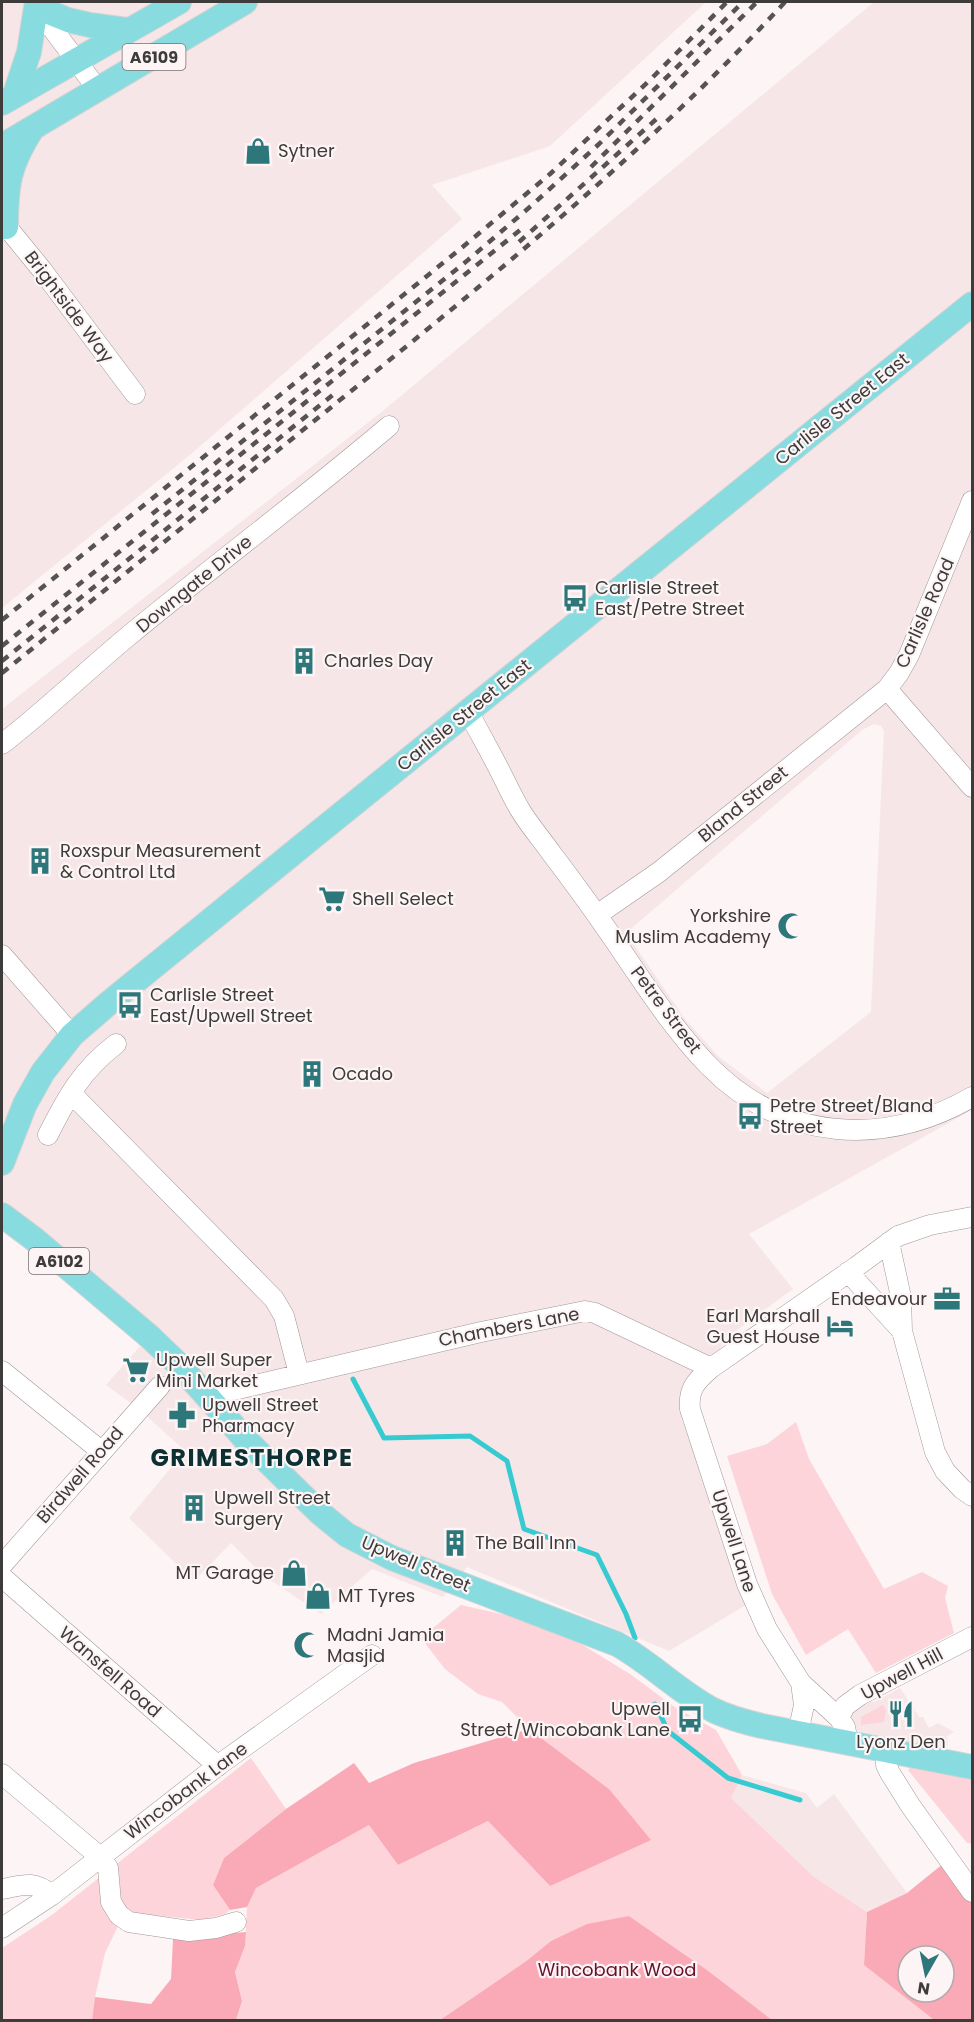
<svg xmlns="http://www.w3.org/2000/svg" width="974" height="2022" viewBox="0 0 974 2022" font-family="Poppins,sans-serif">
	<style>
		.built { fill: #f7e6e7; fill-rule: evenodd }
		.green { fill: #fcd4d9 }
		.forest { fill: #faaab6; fill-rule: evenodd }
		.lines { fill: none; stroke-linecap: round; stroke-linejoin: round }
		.stream { stroke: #37cbd1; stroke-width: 5 }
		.minor-casing { stroke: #9f9798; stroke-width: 21 }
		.major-casing { stroke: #d5d4d4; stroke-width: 26 }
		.minor { stroke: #fff; stroke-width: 20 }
		.major { stroke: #88dcdf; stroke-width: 24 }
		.rail { stroke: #565353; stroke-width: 4.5; stroke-dasharray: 8 8; stroke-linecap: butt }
		.labels { text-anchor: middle; stroke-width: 4.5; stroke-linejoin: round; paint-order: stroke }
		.shield { fill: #fcf4f5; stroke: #777273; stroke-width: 1.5 }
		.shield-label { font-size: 16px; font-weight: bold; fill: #3e3b3b }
		.poi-label { font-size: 18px; fill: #3e3b3b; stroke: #fcf4f5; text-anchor: start }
		.street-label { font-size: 18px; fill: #3e3b3b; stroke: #fcf4f5 }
		.park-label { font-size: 18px; fill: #68112a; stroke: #fcf4f5 }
		.district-label { font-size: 24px; font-weight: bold; letter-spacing: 1.5px; fill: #0d3132; stroke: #fcf4f5 }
	</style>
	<rect width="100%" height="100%" fill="#fcf4f5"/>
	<path class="built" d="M2,2H706L550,146L432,185L462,219L191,454L2,608Z
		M874,2H972V1110L749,1234L793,1289L726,1338L681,1418L751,1602L669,1651L467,1567L443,1597L372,1569L321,1614L263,1575L231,1543L194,1581L129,1518L185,1451L139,1409L106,1385L148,1337L2,1208V709L384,410ZM874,724L881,726L884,731L871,1012L767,1093L719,1057L685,1019L626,933L862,730Z
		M900,1688L919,1717H923L929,1728L938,1723L954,1732L947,1736L948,1745L945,1750L858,1731L851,1724L849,1720L851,1707L862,1698L874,1702Z
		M742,1775L806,1793L817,1808L834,1794L907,1893L867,1912L814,1877L730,1798Z"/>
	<path class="green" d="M796,1422L809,1459L884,1589L922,1572L948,1586L945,1598L954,1633L876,1673L848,1629L806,1655L772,1594L727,1456L767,1444Z
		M461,1605L550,1625L630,1674L676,1708L716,1730L742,1775L731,1798L814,1877L867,1912L864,1965L938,2020H772L707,1970L629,1916L551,1941L525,1962L440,2020H236L242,2001L235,1972L245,1946L247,1907L256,1888L369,1825L398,1865L488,1821L550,1886L609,1789L529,1729L502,1702L478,1694L445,1669L421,1638Z
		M883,1705L886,1710L884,1722L861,1725V1717Z
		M251,1758L286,1809L224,1858L213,1885L230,1910L225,1914L202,1920L141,1914L119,1924L105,1953L95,1997L92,2020H2V1948L52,1915Z
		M913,1764L972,1777V1843H967L908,1770Z"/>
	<path class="forest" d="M529,1729L609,1789L651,1840L550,1886L488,1821L398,1865L369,1825L256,1888L247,1907L230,1910L213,1885L224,1858L286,1809L354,1763L369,1783L414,1763Z
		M944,1863L972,1903V2020H938L933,2019L864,1965L867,1912L907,1893ZM908,1956H944V1992H908Z
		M629,1916L707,1970L772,2020H440L525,1962L551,1941L587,1924Z
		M246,1932L245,1946L235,1972L242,2001L236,2020H92L95,1997L151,2004L171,1979L173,1939Z"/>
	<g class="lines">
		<path class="stream" d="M353,1379L384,1438L470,1436L507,1461L524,1529L597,1555L626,1614L635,1638
			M655,1704L668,1731L728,1778L800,1800"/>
		<defs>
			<path id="minor" d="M35,5L98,90
				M2,221L42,270L135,394
				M887,689L972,787
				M469,713C480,734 492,755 503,777C509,789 515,802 522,813C531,827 542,840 552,854C571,879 590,905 608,931C640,977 670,1026 709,1066C783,1141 883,1148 972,1097
				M2,744C45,711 84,673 126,638C213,566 303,499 389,426
				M597,915L659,872L887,689L899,673L909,655L972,501
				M2,955L72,1035
				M71,1093L274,1299L284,1316L299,1374
				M48,1135C67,1097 82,1070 116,1044
				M889,1242L901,1297L902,1331L935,1452L945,1471L962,1489L972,1496
				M848,1272L902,1331
				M2,1371L101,1451
				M208,1396L481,1332L585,1311L595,1313L711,1368
				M2,1565L160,1386
				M2,1577L218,1766
				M839,1718L845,1706L860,1695L972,1637
				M798,1733L804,1705L801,1683
				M848,1742L845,1727L839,1718L801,1683L767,1629L747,1584L690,1409C688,1389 696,1381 711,1368L856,1267L898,1236L930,1225L972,1217
				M886,1750V1765L890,1773L910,1805L972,1892
				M2,1774L100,1857L108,1868L111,1902L119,1915L129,1922L189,1931L216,1928L236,1922
				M2,1889C23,1885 33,1880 52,1895
				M2,1928L52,1895L220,1764L372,1655"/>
			<path id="major" d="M15,94L29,52L36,7L68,20L90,25L127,30
				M2,103L179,2
				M2,146L245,2
				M6,227C6,184 9,165 32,129
				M2,1163L25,1104L43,1072L72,1035L110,1002L319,832L972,304
				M2,1215L34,1239L150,1337L179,1365L247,1441L320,1513L347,1535L392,1558L617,1644C651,1663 679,1692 713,1710C729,1718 745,1722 762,1726L972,1767"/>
		</defs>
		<use href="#minor" class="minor-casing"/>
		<use href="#major" class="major-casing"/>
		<use href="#minor" class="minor"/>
		<use href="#major" class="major"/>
		<path class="rail" d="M591,167L757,2
			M519,242L662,114
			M152,514L468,260L531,206L599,144L743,2
			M2,620L459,250L550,174L651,79L727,2
			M2,646L524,227
			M2,661L334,394
			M2,673C116,581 230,489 345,396C499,272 651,147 785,2"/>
	</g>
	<defs>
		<symbol id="shop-bare" viewBox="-9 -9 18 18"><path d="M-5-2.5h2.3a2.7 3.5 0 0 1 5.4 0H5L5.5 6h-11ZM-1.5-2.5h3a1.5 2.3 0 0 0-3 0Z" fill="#2d777a" stroke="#fcf4f5" stroke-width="2.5" paint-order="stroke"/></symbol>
		<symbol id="bus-bare" viewBox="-9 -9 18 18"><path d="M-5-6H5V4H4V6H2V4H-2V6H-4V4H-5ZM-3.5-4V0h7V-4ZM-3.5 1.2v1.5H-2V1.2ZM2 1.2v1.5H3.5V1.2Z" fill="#2d777a" stroke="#fcf4f5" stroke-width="2.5" paint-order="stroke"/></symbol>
		<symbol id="building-bare" viewBox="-9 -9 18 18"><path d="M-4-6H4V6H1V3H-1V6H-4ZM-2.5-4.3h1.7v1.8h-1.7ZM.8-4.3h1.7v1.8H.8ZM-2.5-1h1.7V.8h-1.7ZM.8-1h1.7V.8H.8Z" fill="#2d777a" stroke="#fcf4f5" stroke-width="2.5" paint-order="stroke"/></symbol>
		<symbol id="supermarket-bare" viewBox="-9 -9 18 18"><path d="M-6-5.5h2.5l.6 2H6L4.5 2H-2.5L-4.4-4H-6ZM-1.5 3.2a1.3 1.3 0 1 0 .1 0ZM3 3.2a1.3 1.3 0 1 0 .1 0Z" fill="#2d777a" stroke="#fcf4f5" stroke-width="2.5" paint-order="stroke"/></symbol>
		<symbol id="mosque-bare" viewBox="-9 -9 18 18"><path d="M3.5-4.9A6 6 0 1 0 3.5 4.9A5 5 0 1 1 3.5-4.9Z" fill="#2d777a" stroke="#fcf4f5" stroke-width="2.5" paint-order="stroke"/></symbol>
		<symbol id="office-bare" viewBox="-9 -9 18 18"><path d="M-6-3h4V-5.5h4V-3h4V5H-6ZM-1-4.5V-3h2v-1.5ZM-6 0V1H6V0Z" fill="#2d777a" stroke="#fcf4f5" stroke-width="2.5" paint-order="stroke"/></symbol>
		<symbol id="hotel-bare" viewBox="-9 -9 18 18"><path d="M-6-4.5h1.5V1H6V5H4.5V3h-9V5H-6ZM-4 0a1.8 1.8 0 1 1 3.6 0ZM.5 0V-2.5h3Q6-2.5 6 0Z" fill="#2d777a" stroke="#fcf4f5" stroke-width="2.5" paint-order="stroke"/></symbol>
		<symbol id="pharmacy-bare" viewBox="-9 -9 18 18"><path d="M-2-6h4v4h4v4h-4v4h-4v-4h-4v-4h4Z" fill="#2d777a" stroke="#fcf4f5" stroke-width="2.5" paint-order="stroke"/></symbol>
		<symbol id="restaurant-bare" viewBox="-9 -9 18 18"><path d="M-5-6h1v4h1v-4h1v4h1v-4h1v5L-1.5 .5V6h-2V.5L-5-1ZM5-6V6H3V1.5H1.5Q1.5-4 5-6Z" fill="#2d777a" stroke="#fcf4f5" stroke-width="2.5" paint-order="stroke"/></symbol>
	</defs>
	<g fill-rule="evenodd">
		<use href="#shop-bare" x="239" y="132" width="38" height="38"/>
		<use href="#bus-bare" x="556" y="579" width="38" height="38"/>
		<use href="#building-bare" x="285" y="642" width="38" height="38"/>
		<use href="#building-bare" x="21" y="842" width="38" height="38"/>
		<use href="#supermarket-bare" x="313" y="880" width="38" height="38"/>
		<use href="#mosque-bare" x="772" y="907" width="38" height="38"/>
		<use href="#bus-bare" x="111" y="986" width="38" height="38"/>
		<use href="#building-bare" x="293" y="1055" width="38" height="38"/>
		<use href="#bus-bare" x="731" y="1097" width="38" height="38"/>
		<use href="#office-bare" x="928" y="1280" width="38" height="38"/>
		<use href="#hotel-bare" x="821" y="1307" width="38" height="38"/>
		<use href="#supermarket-bare" x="117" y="1351" width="38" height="38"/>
		<use href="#pharmacy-bare" x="163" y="1396" width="38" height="38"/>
		<use href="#building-bare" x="175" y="1489" width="38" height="38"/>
		<use href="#building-bare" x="436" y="1524" width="38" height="38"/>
		<use href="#shop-bare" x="275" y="1554" width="38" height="38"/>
		<use href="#shop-bare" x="299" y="1577" width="38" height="38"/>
		<use href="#mosque-bare" x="288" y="1626" width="38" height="38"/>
		<use href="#restaurant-bare" x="882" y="1695" width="38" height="38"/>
		<use href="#bus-bare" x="671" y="1700" width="38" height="38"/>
	</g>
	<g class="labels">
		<g class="shield">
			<rect x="122.5" y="44" width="63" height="26" rx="4.5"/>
			<rect x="29" y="1248" width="60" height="26" rx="4.5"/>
		</g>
		<g class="shield-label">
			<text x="154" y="63">A6109</text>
			<text x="59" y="1267">A6102</text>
		</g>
		<g class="poi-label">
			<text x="278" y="157">Sytner</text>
			<text x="595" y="594">Carlisle Street<tspan x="595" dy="21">East/Petre Street</tspan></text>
			<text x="324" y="667">Charles Day</text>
			<text x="60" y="857">Roxspur Measurement<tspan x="60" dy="21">&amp; Control Ltd</tspan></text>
			<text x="352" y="905">Shell Select</text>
			<text x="771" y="922" text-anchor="end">Yorkshire<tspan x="771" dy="21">Muslim Academy</tspan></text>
			<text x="150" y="1001">Carlisle Street<tspan x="150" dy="21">East/Upwell Street</tspan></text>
			<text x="332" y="1080">Ocado</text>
			<text x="770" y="1112">Petre Street/Bland<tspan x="770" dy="21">Street</tspan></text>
			<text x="927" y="1305" text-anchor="end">Endeavour</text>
			<text x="820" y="1322" text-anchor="end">Earl Marshall<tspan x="820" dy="21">Guest House</tspan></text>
			<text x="156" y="1366">Upwell Super<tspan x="156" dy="21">Mini Market</tspan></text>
			<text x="202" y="1411">Upwell Street<tspan x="202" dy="21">Pharmacy</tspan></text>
			<text x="214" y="1504">Upwell Street<tspan x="214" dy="21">Surgery</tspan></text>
			<text x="475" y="1549">The Ball Inn</text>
			<text x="274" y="1579" text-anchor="end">MT Garage</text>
			<text x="338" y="1602">MT Tyres</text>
			<text x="327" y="1641">Madni Jamia<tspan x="327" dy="21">Masjid</tspan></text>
			<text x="670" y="1715" text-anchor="end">Upwell<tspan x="670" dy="21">Street/Wincobank Lane</tspan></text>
			<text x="901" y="1748" text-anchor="middle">Lyonz Den</text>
		</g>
		<g class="street-label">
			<text transform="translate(69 307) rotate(53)" y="6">Brightside Way</text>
			<text transform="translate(842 409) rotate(-39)" y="6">Carlisle Street East</text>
			<text transform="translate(194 584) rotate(-39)" y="6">Downgate Drive</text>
			<text transform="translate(925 613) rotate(-66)" y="6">Carlisle Road</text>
			<text transform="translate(464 715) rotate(-39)" y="6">Carlisle Street East</text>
			<text transform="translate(743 804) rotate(-39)" y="6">Bland Street</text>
			<text transform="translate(666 1010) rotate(53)" y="6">Petre Street</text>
			<text transform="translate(509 1327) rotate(-11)" y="6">Chambers Lane</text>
			<text transform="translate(80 1475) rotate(-49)" y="6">Birdwell Road</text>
			<text transform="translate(734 1541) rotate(72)" y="6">Upwell Lane</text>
			<text transform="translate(416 1564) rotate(23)" y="6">Upwell Street</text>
			<text transform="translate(110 1672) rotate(41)" y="6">Wansfell Road</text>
			<text transform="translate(902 1674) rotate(-28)" y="6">Upwell Hill</text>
			<text transform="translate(186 1791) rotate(-37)" y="6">Wincobank Lane</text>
		</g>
		<g class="park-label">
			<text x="617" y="1976">Wincobank Wood</text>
		</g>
		<g class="district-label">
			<text x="252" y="1466">GRIMESTHORPE</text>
		</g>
	</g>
	<rect width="974" height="2022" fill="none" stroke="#3e3b3b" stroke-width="6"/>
	<g transform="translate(926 1974) rotate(189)"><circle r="28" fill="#fcf4f5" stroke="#b0aaab" stroke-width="1.5"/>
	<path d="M0-4.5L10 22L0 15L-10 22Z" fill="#2d777a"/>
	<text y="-9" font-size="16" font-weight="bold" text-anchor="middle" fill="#3e3b3b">N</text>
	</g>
</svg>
